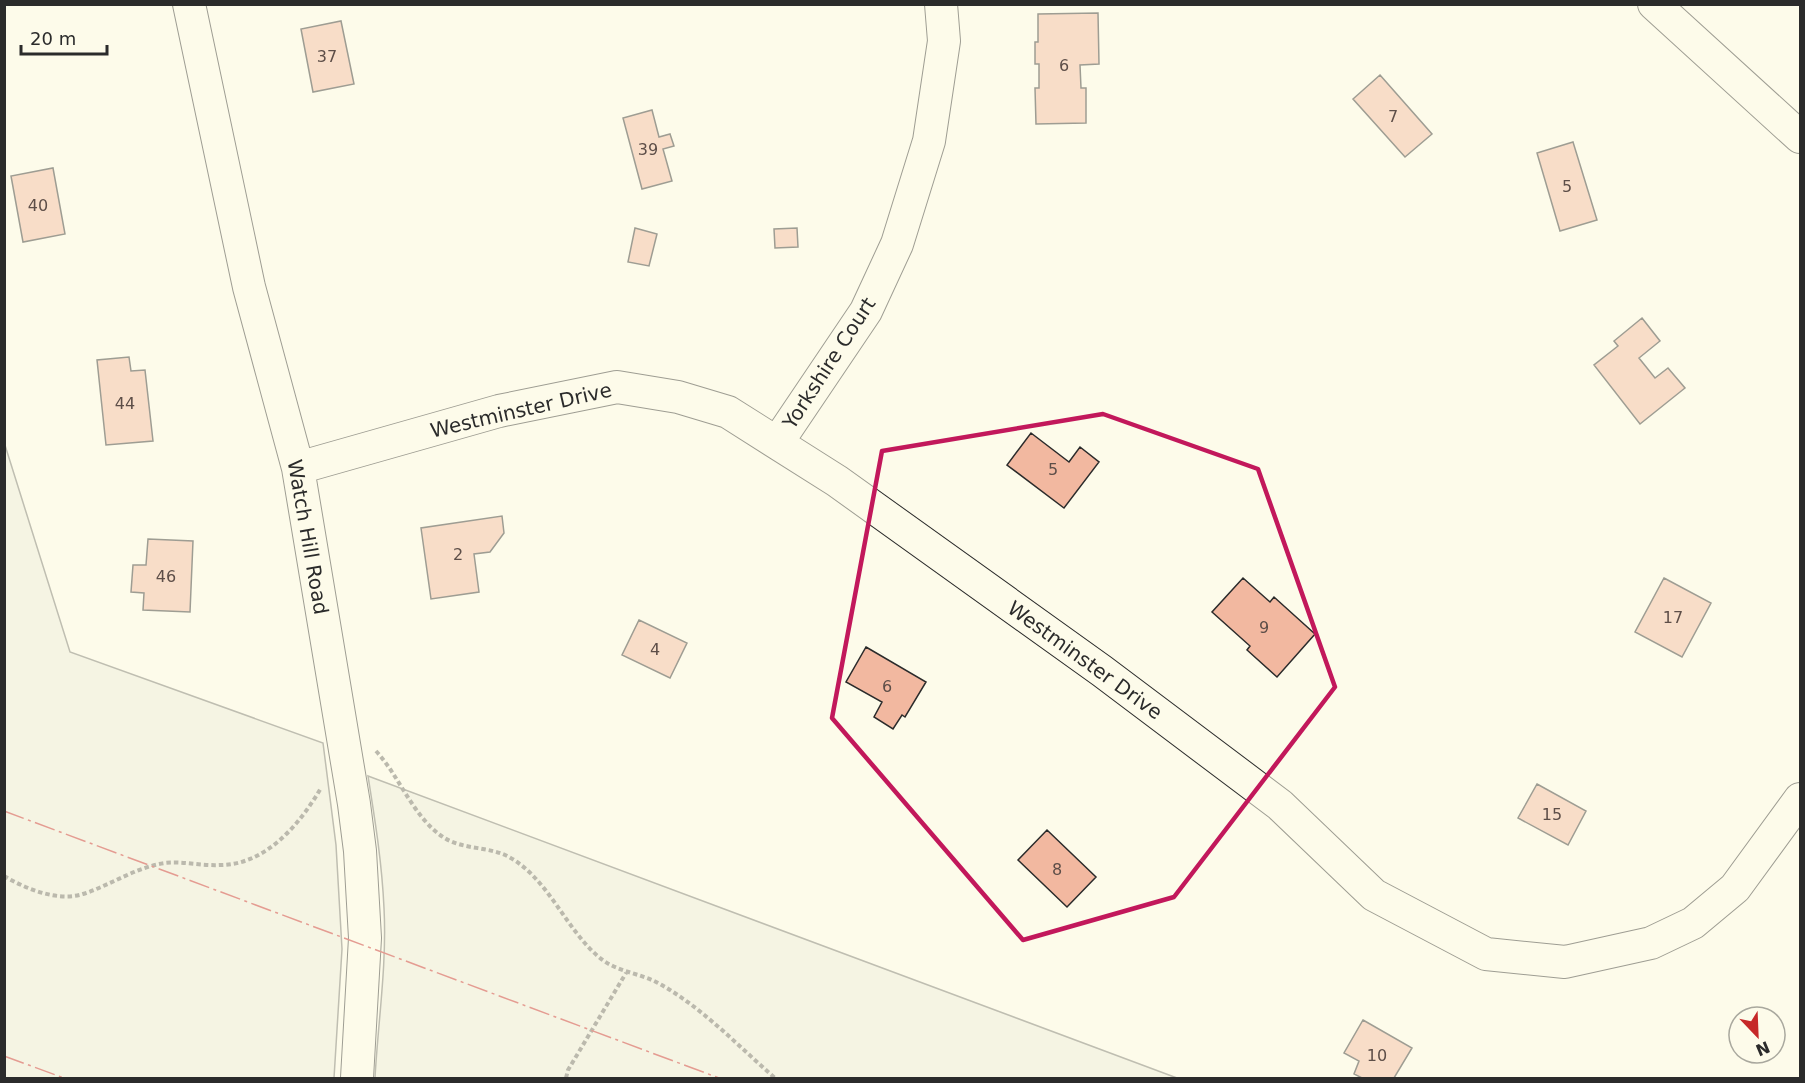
<svg xmlns="http://www.w3.org/2000/svg" width="1805" height="1083" viewBox="0 0 1805 1083" font-family="'DejaVu Sans',sans-serif">
	<style>
		.green { fill: #ecebdb; stroke: #74746e; stroke-width: 1.5 }
		.building { fill: #f2b8a0; stroke: #2b2b2b; stroke-width: 1.5 }
		.lines { fill: none; stroke-linecap: round; stroke-linejoin: round }
		.minor-casing { stroke: #2b2b2b; stroke-width: 34 }
		.path { stroke: #6a6964; stroke-width: 4; stroke-dasharray: 4.5 3; stroke-linecap: butt }
		.minor { stroke: #fdfbea; stroke-width: 32 }
		.power { stroke: #c62828; stroke-width: 1.5; stroke-dasharray: 21 4.5 3 4.5; stroke-linecap: butt }
		.marked { fill: none; stroke: #c2185b; stroke-width: 4.5; stroke-linejoin: round }
		.labels { text-anchor: middle; stroke-width: 4.5; stroke-linejoin: round; paint-order: stroke }
		.number-label { font-size: 16px; fill: #5d4e48 }
		.street-label { font-size: 20px; fill: #2b2b2b; stroke: #fdfbea }
	</style>
	<rect width="100%" height="100%" fill="#fdfbea"/>
	<path class="green" d="M4,442L70,652L323,743L336,845L342,949L334,1078H5Z
		M368,776L1177,1078H375C378,1022 387,965 384,908C382,863 375,820 368,776Z"/>
	<path class="building" d="M1098,13L1099,64L1080,65L1081,88H1086V123L1036,124L1035,88H1039V64H1035V42H1038V14Z
		M341,21L354,84L313,92L301,29Z
		M1380,75L1432,134L1405,157L1353,99Z
		M652,110L659,137L670,134L674,146L663,149L672,181L642,189L623,118Z
		M1573,142L1597,220L1560,231L1537,153Z
		M53,168L65,234L23,242L11,176Z
		M635,228L657,234L649,266L628,262Z
		M797,228L798,247L775,248L774,229Z
		M1642,318L1660,341L1639,358L1655,378L1668,368L1685,388L1640,424L1594,365L1618,346L1614,341Z
		M129,357L131,371L145,370L153,441L106,445L97,360Z
		M1031,433L1069,462L1080,447L1099,462L1064,508L1007,465Z
		M502,516L504,533L490,552L474,554L479,592L431,599L421,528Z
		M148,539L193,541L190,612L143,610L144,593L131,592L133,565H146Z
		M1243,578L1270,602L1274,597L1315,634L1277,677L1247,650L1250,646L1212,612Z
		M1664,578L1711,603L1682,657L1635,632Z
		M639,620L687,643L670,678L622,655Z
		M866,647L926,682L905,717L902,715L893,729L874,717L882,702L846,682Z
		M1537,784L1586,811L1568,845L1518,818Z
		M1047,830L1096,877L1067,907L1018,860Z
		M1363,1020L1412,1048L1394,1078H1362L1354,1074L1359,1061L1344,1053Z"/>
	<g class="lines">
		<defs>
			<path id="minor" d="M189,4L249,287L298,468L354,804L360,851L365,938L357,1078
				M1654,4L1800,137
				M777,443L866,311L897,244L929,141L944,41L941,4
				M298,468L499,411L617,387L678,397L728,412L837,481L1102,671L1280,805L1374,895L1486,954L1565,962L1651,943L1693,923L1735,888L1800,799"/>
		</defs>
		<use href="#minor" class="minor-casing"/>
		<path class="path" d="M376,751C400,777 413,817 443,837C462,850 489,846 509,857C549,879 565,929 600,958C617,972 640,973 658,983C702,1007 738,1046 775,1078
			M4,876C26,889 58,902 83,894C111,885 136,867 165,863C183,861 202,866 220,865C266,865 300,824 321,788
			M566,1078L568,1070L626,973"/>
		<use href="#minor" class="minor"/>
		<path class="power" d="M4,811L719,1078
			M4,1056L64,1078"/>
	</g>
	<path d="M0 0H1805V1083H0ZM1103,414L1258,469L1335,687L1174,897L1023,940L832,718L882,451Z" fill="#fdfbea" fill-opacity=".55" fill-rule="evenodd"/>
	<path class="marked" d="M1103,414L1258,469L1335,687L1174,897L1023,940L832,718L882,451Z"/>
	<g class="labels">
		<g class="number-label">
			<text x="327" y="62">37</text>
			<text x="1064" y="71">6</text>
			<text x="1393" y="122">7</text>
			<text x="648" y="155">39</text>
			<text x="1567" y="192">5</text>
			<text x="38" y="211">40</text>
			<text x="125" y="409">44</text>
			<text x="1053" y="475">5</text>
			<text x="458" y="560">2</text>
			<text x="166" y="582">46</text>
			<text x="1673" y="623">17</text>
			<text x="1264" y="633">9</text>
			<text x="655" y="655">4</text>
			<text x="887" y="692">6</text>
			<text x="1552" y="820">15</text>
			<text x="1057" y="875">8</text>
			<text x="1377" y="1061">10</text>
		</g>
		<g class="street-label">
			<text transform="translate(829 363) rotate(-57)" y="7">Yorkshire Court</text>
			<text transform="translate(521 410) rotate(-13)" y="7">Westminster Drive</text>
			<text transform="translate(308 537) rotate(80)" y="7">Watch Hill Road</text>
			<text transform="translate(1085 660) rotate(36)" y="7">Westminster Drive</text>
		</g>
	</g>
	<rect width="1805" height="1083" fill="none" stroke="#2b2b2b" stroke-width="12"/>
	<g transform="translate(1757 1035) rotate(157)"><circle r="28" fill="#fdfbea" stroke="#a9a89e" stroke-width="1.5"/>
	<path d="M0-4.5L10 22L0 15L-10 22Z" fill="#c62828"/>
	<text y="-9" font-size="16" font-weight="bold" text-anchor="middle" fill="#2b2b2b">N</text>
	</g>
	<path d="M21 45v9h86v-9" fill="none" stroke="#2b2b2b" stroke-width="3"/>
	<text x="30" y="45" font-size="18" fill="#2b2b2b" stroke="#fdfbea" stroke-width="4.5" paint-order="stroke">20 m</text>
</svg>
